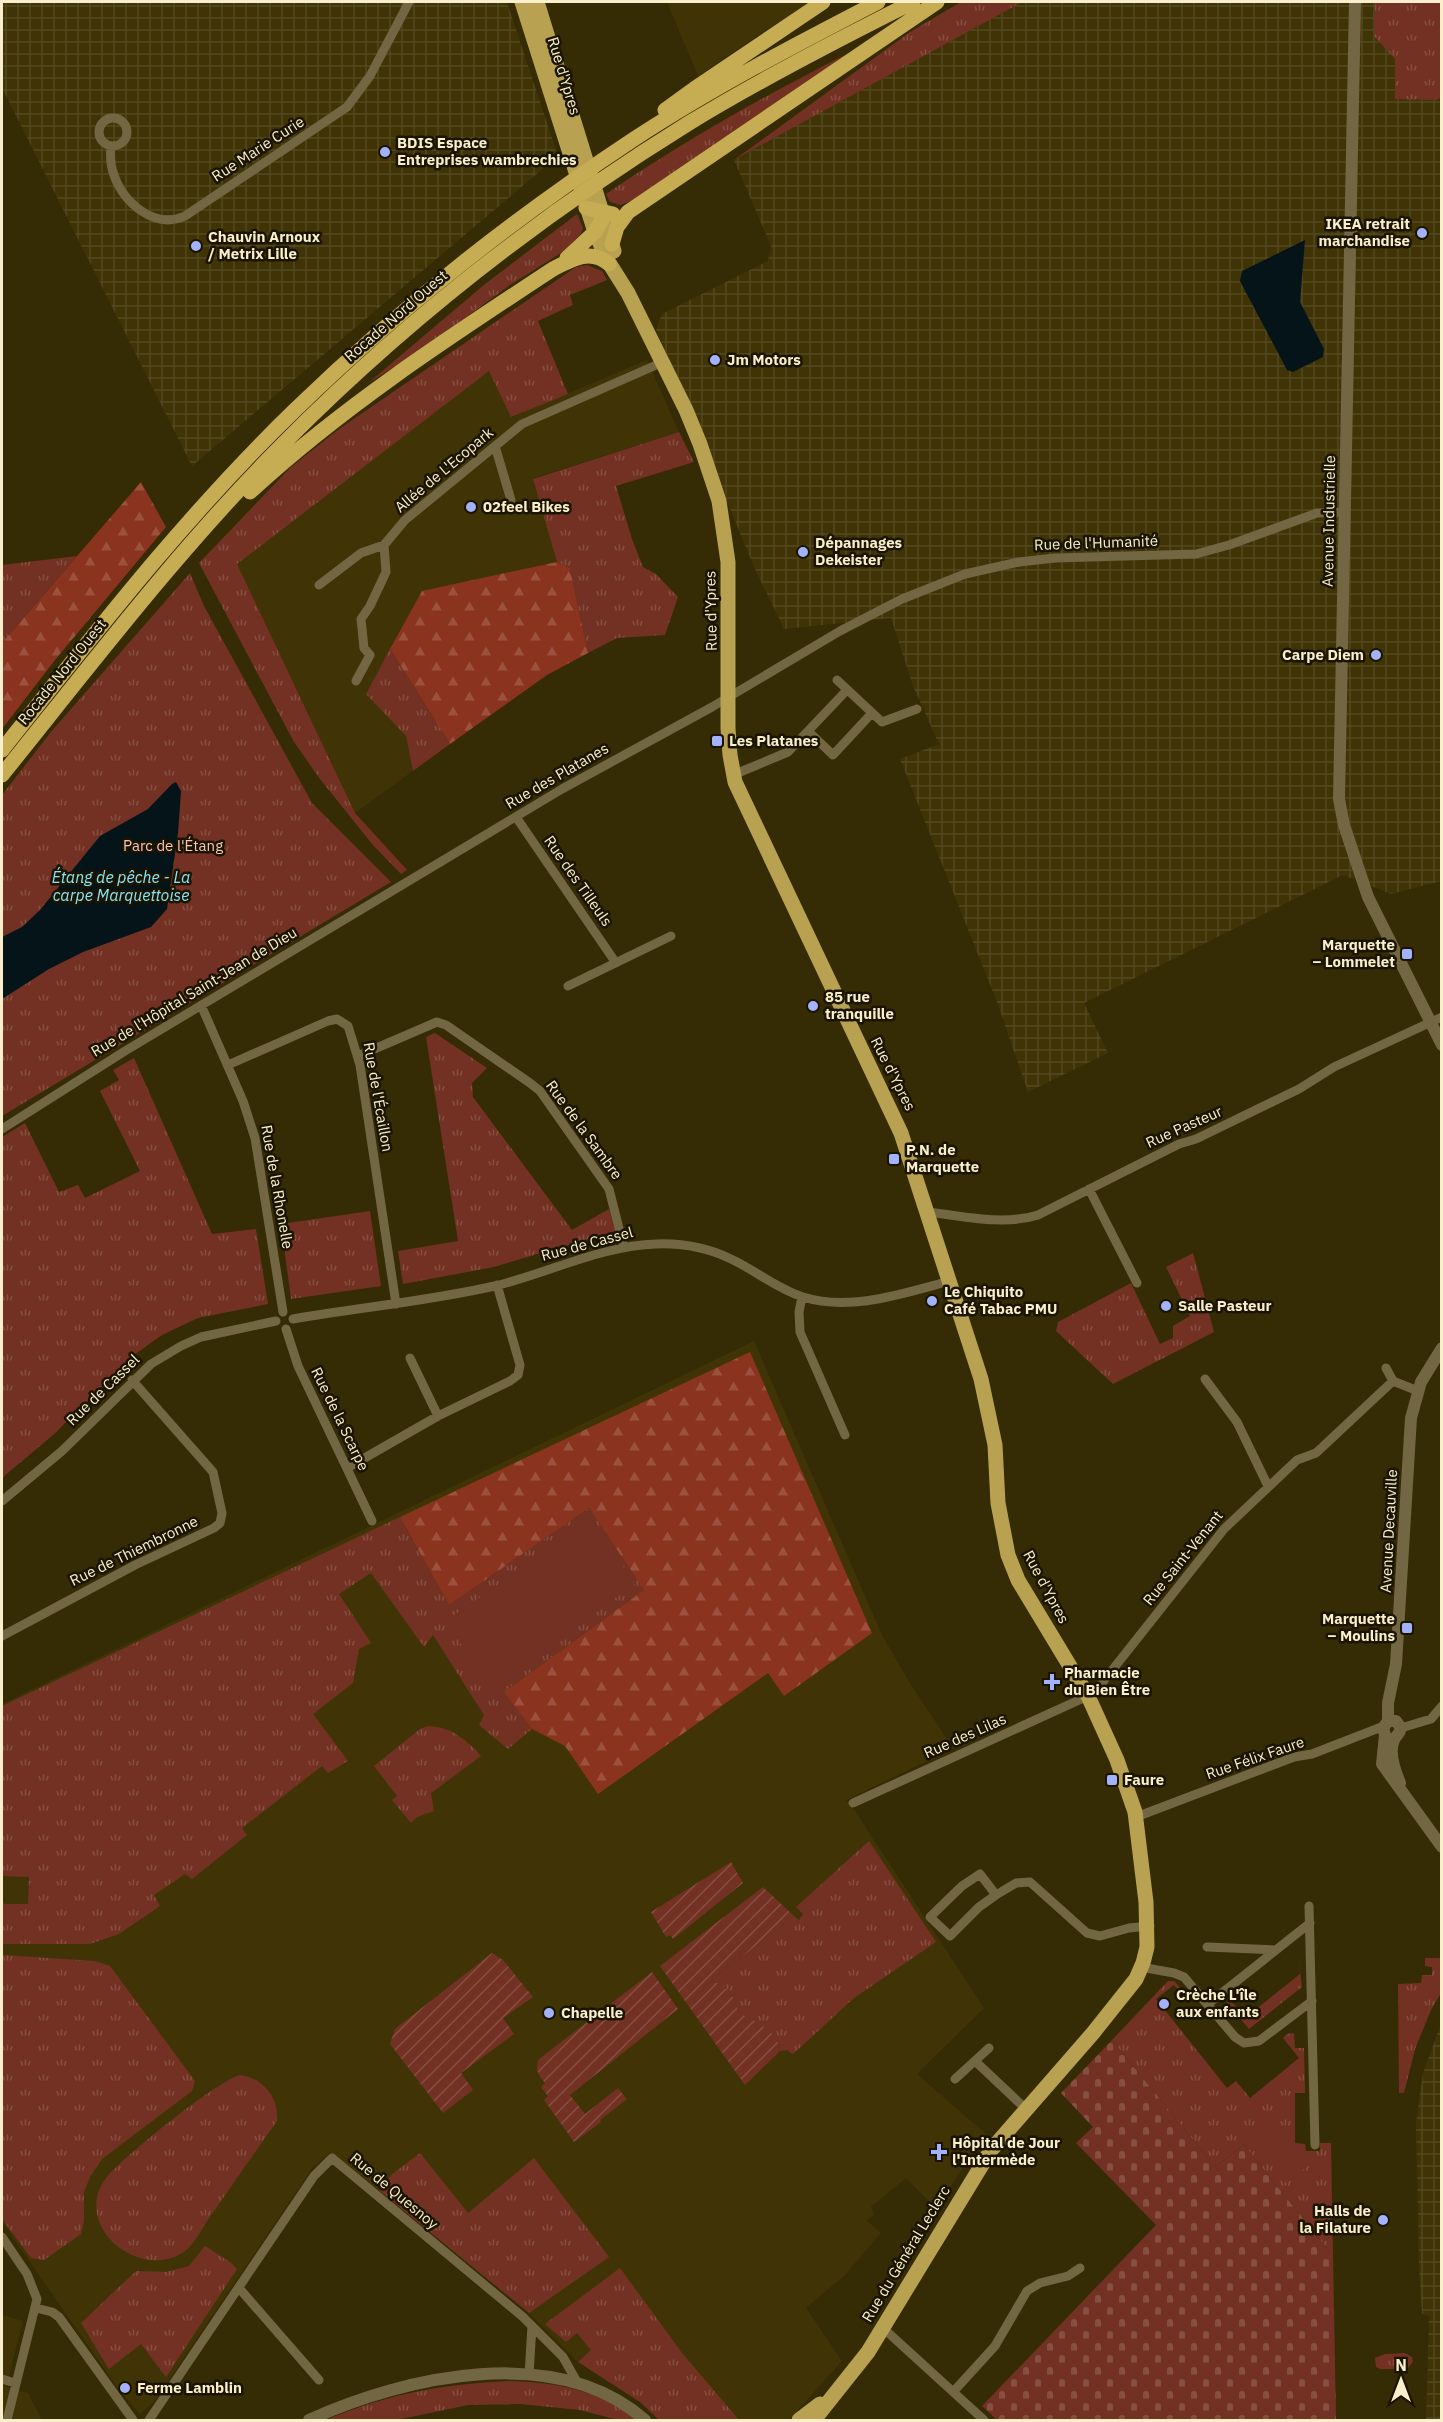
<svg xmlns="http://www.w3.org/2000/svg" width="1443" height="2422" viewBox="0 0 1443 2422" font-family="'IBM Plex Sans',sans-serif">
	<style>
		.built { fill: #403407 }
		.industrial { fill: url(#industrial-grid) }
		.grass { fill: url(#grass-tufts) }
		.forest { fill: url(#forest-firs) }
		.cemetery { fill: url(#cemetery-stones) }
		.garden { fill: url(#garden-furrows) }
		.pitch { fill: #723122 }
		.water { fill: #041418 }
		.lines { fill: none; stroke-linecap: round; stroke-linejoin: round }
		.minor { stroke: #726742; stroke-width: 9 }
		.tertiary { stroke: #726742; stroke-width: 12 }
		.primary { stroke: #b8a150; stroke-width: 15 }
		.trunk { stroke: #c6ac52; stroke-width: 15 }
		.poi-dot { fill: #a2b2fd; stroke: #1b1400; stroke-width: 2 }
		.labels { text-anchor: middle; stroke-width: 5; stroke-linejoin: round; paint-order: stroke }
		.street-label { font-size: 15px; fill: #f9efcc; stroke: #1b1400 }
		.poi-label { font-size: 15px; font-weight: bold; fill: #f9efcc; stroke: #1b1400; text-anchor: start }
		.park-label { font-size: 15px; fill: #f9c6ba; stroke: #1b1400 }
		.water-label { font-size: 16px; font-style: italic; fill: #88e4f9; stroke: #1b1400 }
	</style>
	<defs>
		<pattern id="industrial-grid" width="8" height="8" patternUnits="userSpaceOnUse" patternTransform="scale(1.5)"><rect width="8" height="8" fill="#403407"/><path d="M0 4h8M4 0v8" fill="none" stroke="#53481e"/></pattern>
		<pattern id="grass-tufts" width="24" height="20" patternUnits="userSpaceOnUse" patternTransform="scale(1.5)"><rect width="24" height="20" fill="#723122"/><path d="M3 7l-1-3M5 7V3M7 7l1-3M15 17l-1-3M17 17v-4M19 17l1-3" fill="none" stroke="#874f41"/></pattern>
		<pattern id="forest-firs" width="22" height="20" patternUnits="userSpaceOnUse" patternTransform="scale(1.5)"><rect width="22" height="20" fill="#8a331f"/><path d="M5 1l3.5 6h-7zM16 11l3.5 6h-7z" fill="#9b513e"/></pattern>
		<pattern id="cemetery-stones" width="16" height="16" patternUnits="userSpaceOnUse" patternTransform="scale(1.5)"><rect width="16" height="16" fill="#723122"/><path d="M2 7V4a2 2 0 0 1 4 0v3zM10 15v-3a2 2 0 0 1 4 0v3z" fill="#874f41"/></pattern>
		<pattern id="garden-furrows" width="10" height="10" patternUnits="userSpaceOnUse" patternTransform="scale(1.5)"><rect width="10" height="10" fill="#723122"/><path d="M-1 1l2-2M0 10L10 0M9 11l2-2" fill="none" stroke="#874f41"/></pattern>
	</defs>
	<rect width="100%" height="100%" fill="#352b04"/>
	<path class="built" d="M667,2H817L770,27L698,76Z
		M647,360L679,432L533,478L557,562L422,592L366,694L406,736L413,771L355,813L237,564L332,488L489,371L512,417Z
		M754,1341L882,1635L911,1685L953,1748L846,1800L855,1811L984,2008L917,2074L986,2134L936,2208L906,2178L871,2207L874,2214L867,2221L881,2233L844,2276L806,2308L842,2361L789,2420H659L640,2402L578,2362L529,2313L331,2152L313,2167L154,2402L140,2414L117,2387L2,2222V1704Z
		M2,2315L23,2321L6,2387L28,2393L42,2420H2Z"/>
	<path class="industrial" d="M2,2H507L558,156L192,466L2,88Z
		M1022,2H1441V881L1391,894L1343,875L1084,1003L1108,1053L1028,1092L997,1002L900,759L939,744L913,686L891,618L784,629L754,567L656,329L662,314L768,261L771,246L734,160Z
		M1441,2024L1442,2420H1426L1429,2316L1422,2314L1419,2266L1416,2122L1423,2073Z"/>
	<path class="grass" d="M961,2H1022L734,160L910,32Z
		M1375,2H1441V97L1437,100L1395,99V59L1374,36Z
		M849,53L631,201L620,205L610,202L606,194C684,141 765,95 849,53Z
		M577,214L583,228L581,234L564,251L510,285L421,350L367,384L485,284Z
		M587,265L602,271L607,280L570,295L573,305L538,321L568,394L511,417L489,371L237,564L355,813L407,870L401,874L372,844L320,779L294,742L199,563L291,467L339,429L576,267Z
		M679,432L694,462L616,486L632,539L643,567L656,574L678,597L665,635L617,638L588,653L570,568L557,562L533,479Z
		M77,556L2,643V565Z
		M190,573L204,606L312,803L391,882L2,1116V795L50,733Z
		M390,649L450,744L413,771L406,736L366,694Z
		M435,1033L487,1068L472,1083L473,1097L572,1230L609,1209L615,1231L494,1267L403,1284L398,1251L458,1241L426,1037Z
		M134,1058L212,1234L256,1229L268,1304L198,1318L162,1335L134,1355L53,1435L2,1478V1137L25,1123L59,1192L78,1185L85,1198L140,1171L100,1091L119,1080L113,1070Z
		M370,1211L381,1286L291,1299L281,1224Z
		M1193,1253L1214,1332L1113,1384L1056,1331L1058,1322L1131,1283L1160,1344L1173,1338V1326L1190,1316L1166,1267Z
		M589,1508L644,1590L505,1691L532,1729L508,1749L479,1725L484,1715L433,1635L424,1647L371,1573L339,1594L371,1643L359,1649L353,1683L313,1714L348,1761L328,1773L322,1766L242,1828L247,1835L192,1879L185,1874L154,1895L160,1906L119,1934L90,1944H2V1900L4,1904H28L29,1877L2,1876V1706L400,1517L449,1605Z
		M428,1726C450,1726 467,1740 481,1756L431,1793L434,1811L417,1817L411,1823L392,1800L397,1796L374,1766L420,1729Z
		M869,1841L936,1942L854,1998L793,2054L787,2050L780,2051L779,2044L739,2013L733,1997L727,1989L712,1980L794,1916L799,1920L803,1914L796,1907Z
		M2,1955L95,1961L110,1966L195,2081L192,2091L102,2159L90,2177L84,2192V2220L81,2234L44,2260L31,2258L2,2219Z
		M1425,1958H1441V1993L1431,2010L1415,2049L1404,2093H1399L1398,1984L1421,1983L1422,1975H1432V1967L1425,1966Z
		M1299,1962L1302,1987L1249,2029L1227,2003L1230,2000L1245,2018L1300,1974Z
		M1168,1981H1174L1187,1995L1184,1997L1174,1985L1156,1999L1227,2088L1236,2081L1250,2098L1299,2058L1283,2038L1287,2034L1294,2033L1295,2048H1304L1305,2093H1295V2143L1305,2144L1306,2151H1320V2143H1331L1333,2256L1244,2145L1215,2167L1112,2040Z
		M240,2075C263,2078 279,2097 277,2121C254,2153 232,2186 209,2218C202,2228 195,2244 185,2251C147,2279 85,2239 98,2193C100,2188 103,2181 107,2177C123,2157 218,2080 240,2075Z
		M420,2153L468,2213L534,2158L609,2257L529,2313L380,2191L390,2176Z
		M205,2246L230,2262L237,2269L166,2377L141,2344L109,2369L81,2323L136,2271L166,2272L189,2266Z
		M620,2268L682,2353L739,2420H659L640,2402L578,2362L591,2350L577,2333L566,2342L545,2324Z
		M1405,2353L1412,2357L1413,2362L1407,2369H1380L1376,2367L1375,2358L1385,2354Z
		M509,2381C554,2382 601,2390 636,2420H618L580,2410L520,2404L468,2405L397,2420H326C388,2394 442,2384 509,2381Z"/>
	<path class="forest" d="M141,482L166,527L55,660L2,729V643Z
		M557,562L570,568L588,653L547,675L450,744L390,649L422,591Z
		M750,1352L872,1633L784,1696L768,1673L598,1794L565,1746L532,1729L504,1692L644,1590L589,1508L449,1605L400,1517Z"/>
	<path class="cemetery" d="M1112,2040L1215,2167L1244,2145L1333,2256L1336,2420H997L982,2406L1156,2225L1076,2143L1093,2127L1061,2093Z"/>
	<path class="garden" d="M731,1862L743,1883L673,1939L670,1935L666,1937L651,1912Z
		M763,1887L794,1916L712,1980L727,1989L733,1997L739,2013C755,2022 778,2030 780,2051L745,2085L660,1966Z
		M492,1953L503,1960L533,1997L503,2018L514,2034L461,2073L473,2090L443,2113L390,2044L395,2029Z
		M652,1972L678,2009L570,2095L585,2114L618,2088L627,2099L600,2120L601,2122L574,2142L544,2100L548,2096L541,2087L545,2083C539,2075 534,2070 539,2059Z"/>
	<path class="pitch" d="M591,1519L635,1584L490,1689L446,1621Z
		M1268,2115L1308,2166L1286,2183L1246,2132Z"/>
	<path class="water" d="M1305,240L1300,302L1324,349L1323,357L1293,372L1287,370L1240,281L1242,271Z
		M176,782L181,791L178,833L167,909L151,927L83,952L49,969L2,999V937L22,927L40,910L100,836L148,809L172,784Z"/>
	<g class="lines">
		<path class="minor" d="M99 132a14 14 0 1 1 28 0a14 14 0 1 1-28 0Z
			M111,146C110,156 110,165 114,175C123,202 154,230 185,216L347,107L370,76L409,2
			M495,446L511,500
			M319,585L361,553L384,545
			M837,680L882,722L917,709
			M356,681L370,655L364,648L361,619L370,606L386,572L384,545L405,520L522,424L663,362
			M809,732L833,755L872,713
			M733,775L788,752L847,690
			M516,817L616,963
			M568,986L671,936
			M201,1005L243,1101L255,1138L283,1312
			M358,1056L437,1022L446,1025L530,1083L540,1091L609,1189L624,1248
			M228,1065L328,1021L337,1019L348,1026L360,1065L396,1304
			M2,1129L125,1051L562,789L712,707L840,631L902,599L965,574L1019,562L1055,558L1196,554L1229,545L1317,513L1344,512
			M1089,1189L1137,1283
			M928,1212C963,1216 1004,1226 1038,1215L1179,1144L1196,1139L1299,1089L1334,1067L1442,1017
			M802,1297L799,1312L800,1332L845,1435
			M293,1319C362,1307 431,1301 499,1285C549,1272 606,1245 656,1244C682,1243 708,1248 731,1259C755,1270 777,1289 803,1297C851,1312 904,1293 950,1281
			M286,1329L298,1366L372,1521
			M410,1358L438,1416
			M1386,1368L1393,1381
			M1205,1379L1237,1422L1268,1486
			M347,1468L438,1416L510,1381L518,1375L520,1365L497,1285
			M2,1501L62,1451L151,1364L181,1346L201,1337L276,1321
			M2,1636L135,1565L214,1528L220,1523L222,1513L213,1472L132,1380
			M1401,1728L1431,1719L1442,1706
			M853,1803L1088,1696L1098,1688L1224,1529L1297,1460L1316,1453L1393,1381L1418,1391
			M1136,1817L1294,1757L1312,1754L1384,1726
			M980,1874L996,1895L979,1907L950,1936L930,1917L962,1886Z
			M996,1895L1016,1883L1030,1882L1087,1933L1100,1936L1129,1928L1150,1926
			M1309,1906L1315,2145
			M1207,1947L1276,1950
			M1141,1967L1174,1973L1184,1977L1235,2037L1244,2043L1259,2041L1312,2001
			M1208,2004L1310,1923
			M975,2061L1026,2109
			M955,2079L989,2048
			M2,2237L27,2274L37,2299L7,2420
			M239,2288L319,2380
			M36,2308L52,2312L59,2317L133,2420
			M883,2328L984,2420
			M529,2375L532,2326
			M2,2379L15,2383
			M954,2391L995,2346L1027,2291L1040,2283L1068,2276L1080,2268
			M149,2420L314,2176L332,2158L523,2317L563,2357L577,2382"/>
		<path class="tertiary" d="M1355,2L1339,799L1344,825L1368,897L1442,1045
			M1388,1721V1703L1396,1664L1411,1418L1421,1382L1442,1348
			M1388,1721L1383,1728L1385,1735L1382,1764L1442,1847
			M1388,1721H1396L1401,1728C1400,1734 1396,1735 1394,1740C1388,1752 1395,1771 1400,1783
			M309,2420C405,2376 557,2342 645,2420"/>
		<path class="primary" d="M522,2L594,229L606,258L628,293L686,410L700,444L719,501L728,562V728L730,755L735,782L901,1133L981,1379L995,1445L998,1503L1008,1555L1018,1580L1088,1696L1117,1760L1135,1812L1146,1902L1147,1947L1143,1963L1136,1979L1093,2033L991,2150L868,2352L814,2420
			M537,2L614,251
			M799,2420L820,2404"/>
		<path class="trunk" d="M665,110L694,89L823,2
			M586,208L613,214
			M612,244L617,227L628,212L937,2
			M567,258L595,232L604,216
			M250,492C342,407 448,338 553,269C572,259 591,248 609,264
			M2,750C95,633 188,513 296,409C400,308 513,219 634,139C712,88 795,45 878,2
			M2,775C93,662 182,545 285,442C406,320 542,214 689,123C761,79 837,40 913,2"/>
	</g>
	<g class="poi-dot">
		<circle cx="385" cy="152" r="6"/>
		<circle cx="1422" cy="233" r="6"/>
		<circle cx="196" cy="246" r="6"/>
		<circle cx="715" cy="360" r="6"/>
		<circle cx="471" cy="507" r="6"/>
		<circle cx="803" cy="552" r="6"/>
		<circle cx="1376" cy="655" r="6"/>
		<rect x="711" y="735" width="12" height="12" rx="3"/>
		<rect x="1401" y="948" width="12" height="12" rx="3"/>
		<circle cx="813" cy="1006" r="6"/>
		<rect x="888" y="1153" width="12" height="12" rx="3"/>
		<circle cx="932" cy="1301" r="6"/>
		<circle cx="1166" cy="1306" r="6"/>
		<rect x="1401" y="1622" width="12" height="12" rx="3"/>
		<path d="M1049 1673h6v6h6v6h-6v6h-6v-6h-6v-6h6z"/>
		<rect x="1106" y="1774" width="12" height="12" rx="3"/>
		<circle cx="1164" cy="2004" r="6"/>
		<circle cx="549" cy="2013" r="6"/>
		<path d="M936 2143h6v6h6v6h-6v6h-6v-6h-6v-6h6z"/>
		<circle cx="1383" cy="2220" r="6"/>
		<circle cx="125" cy="2388" r="6"/>
	</g>
	<g class="labels">
		<g class="street-label">
			<text transform="translate(564 76) rotate(73)" y="5">Rue d'Ypres</text>
			<text transform="translate(258 149) rotate(-33)" y="5">Rue Marie Curie</text>
			<text transform="translate(396 316) rotate(-41)" y="5">Rocade Nord Ouest</text>
			<text transform="translate(444 470) rotate(-40)" y="5">Allée de L'Ecopark</text>
			<text transform="translate(1329 521) rotate(-89)" y="5">Avenue Industrielle</text>
			<text transform="translate(1096 543) rotate(-2)" y="5">Rue de l'Humanité</text>
			<text transform="translate(711 611) rotate(-91)" y="5">Rue d'Ypres</text>
			<text transform="translate(62 672) rotate(-51)" y="5">Rocade Nord Ouest</text>
			<text transform="translate(557 776) rotate(-30)" y="5">Rue des Platanes</text>
			<text transform="translate(578 881) rotate(55)" y="5">Rue des Tilleuls</text>
			<text transform="translate(194 992) rotate(-31)" y="5">Rue de l'Hôpital Saint-Jean de Dieu</text>
			<text transform="translate(893 1074) rotate(63)" y="5">Rue d'Ypres</text>
			<text transform="translate(378 1097) rotate(80)" y="5">Rue de l'Écaillon</text>
			<text transform="translate(1184 1127) rotate(-24)" y="5">Rue Pasteur</text>
			<text transform="translate(584 1130) rotate(54)" y="5">Rue de la Sambre</text>
			<text transform="translate(277 1187) rotate(80)" y="5">Rue de la Rhonelle</text>
			<text transform="translate(587 1244) rotate(-15)" y="5">Rue de Cassel</text>
			<text transform="translate(103 1390) rotate(-44)" y="5">Rue de Cassel</text>
			<text transform="translate(340 1419) rotate(64)" y="5">Rue de la Scarpe</text>
			<text transform="translate(1389 1531) rotate(-87)" y="5">Avenue Decauville</text>
			<text transform="translate(134 1551) rotate(-26)" y="5">Rue de Thiembronne</text>
			<text transform="translate(1183 1558) rotate(-51)" y="5">Rue Saint-Venant</text>
			<text transform="translate(1046 1587) rotate(62)" y="5">Rue d'Ypres</text>
			<text transform="translate(965 1736) rotate(-24)" y="5">Rue des Lilas</text>
			<text transform="translate(1255 1758) rotate(-19)" y="5">Rue Félix Faure</text>
			<text transform="translate(394 2191) rotate(40)" y="5">Rue de Quesnoy</text>
			<text transform="translate(906 2254) rotate(-59)" y="5">Rue du Général Leclerc</text>
		</g>
		<g class="poi-label">
			<text x="397" y="148">BDIS Espace<tspan x="397" dy="17">Entreprises wambrechies</tspan></text>
			<text x="1410" y="229" text-anchor="end">IKEA retrait<tspan x="1410" dy="17">marchandise</tspan></text>
			<text x="208" y="242">Chauvin Arnoux<tspan x="208" dy="17">/ Metrix Lille</tspan></text>
			<text x="727" y="365">Jm Motors</text>
			<text x="483" y="512">02feel Bikes</text>
			<text x="815" y="548">Dépannages<tspan x="815" dy="17">Dekeister</tspan></text>
			<text x="1364" y="660" text-anchor="end">Carpe Diem</text>
			<text x="729" y="746">Les Platanes</text>
			<text x="1395" y="950" text-anchor="end">Marquette<tspan x="1395" dy="17">– Lommelet</tspan></text>
			<text x="825" y="1002">85 rue<tspan x="825" dy="17">tranquille</tspan></text>
			<text x="906" y="1155">P.N. de<tspan x="906" dy="17">Marquette</tspan></text>
			<text x="944" y="1297">Le Chiquito<tspan x="944" dy="17">Café Tabac PMU</tspan></text>
			<text x="1178" y="1311">Salle Pasteur</text>
			<text x="1395" y="1624" text-anchor="end">Marquette<tspan x="1395" dy="17">– Moulins</tspan></text>
			<text x="1064" y="1678">Pharmacie<tspan x="1064" dy="17">du Bien Être</tspan></text>
			<text x="1124" y="1785">Faure</text>
			<text x="1176" y="2000">Crèche L'île<tspan x="1176" dy="17">aux enfants</tspan></text>
			<text x="561" y="2018">Chapelle</text>
			<text x="952" y="2148">Hôpital de Jour<tspan x="952" dy="17">l'Intermède</tspan></text>
			<text x="1371" y="2216" text-anchor="end">Halls de<tspan x="1371" dy="17">la Filature</tspan></text>
			<text x="137" y="2393">Ferme Lamblin</text>
		</g>
		<g class="park-label">
			<text x="173" y="851">Parc de l'Étang</text>
		</g>
		<g class="water-label">
			<text x="121" y="883">Étang de pêche - La<tspan x="121" dy="18">carpe Marquettoise</tspan></text>
		</g>
	</g>
	<rect width="1443" height="2422" fill="none" stroke="#f9efcc" stroke-width="6"/>
	<g transform="translate(1401 2380)" stroke="#1b1400" stroke-width="4.5" paint-order="stroke">
	<path d="M0-4.5L10 22L0 15L-10 22Z" fill="#f9efcc"/>
	<text y="-9" font-size="16" font-weight="bold" text-anchor="middle" fill="#f9efcc">N</text>
	</g>
</svg>
